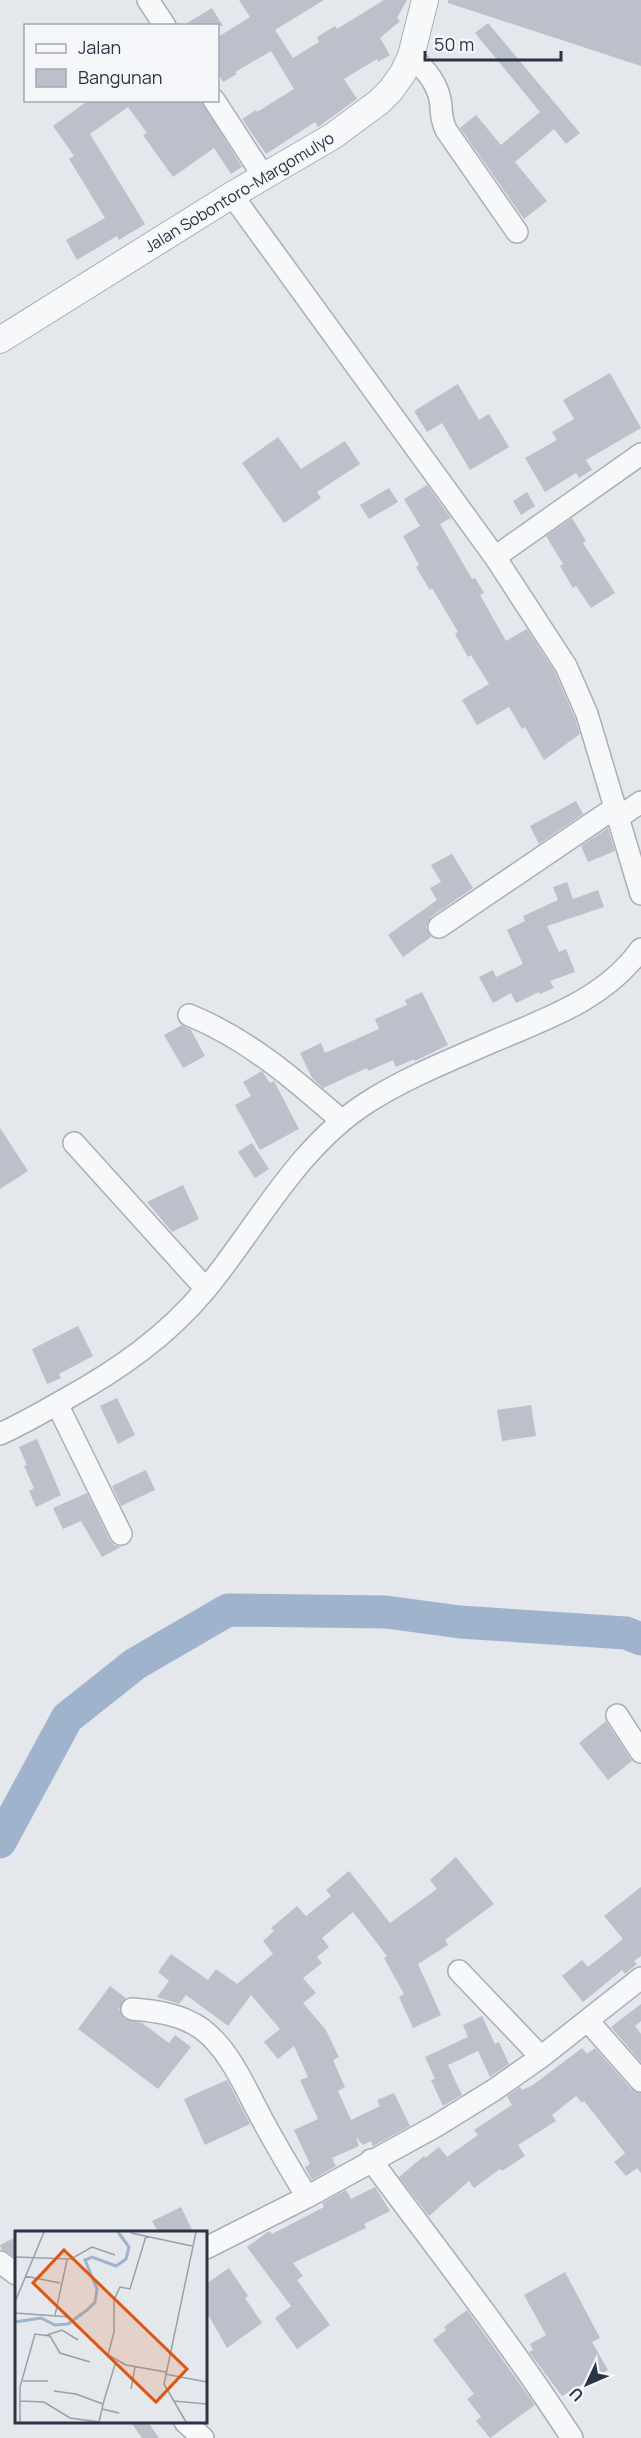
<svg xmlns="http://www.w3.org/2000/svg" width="641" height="2438" viewBox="0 0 641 2438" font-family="Manrope,sans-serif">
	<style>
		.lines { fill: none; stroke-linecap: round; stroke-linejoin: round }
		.river { stroke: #9fb4cc; stroke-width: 33 }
		.building { fill: #bbc0ca }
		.minor-casing { stroke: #a9aeb7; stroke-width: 24 }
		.tertiary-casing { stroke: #a9aeb7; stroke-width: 28 }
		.minor { stroke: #f7f8fa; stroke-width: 21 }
		.tertiary { stroke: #f7f8fa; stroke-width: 26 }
		.labels { text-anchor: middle; stroke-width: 4.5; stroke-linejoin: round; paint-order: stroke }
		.street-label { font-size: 16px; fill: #2b3445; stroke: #f4f6f9 }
		.inset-river { fill: none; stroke: #9fb4cc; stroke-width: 3 }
		.inset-road { fill: none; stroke: #9a9fa9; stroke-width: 1.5 }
		.view { fill: #df570f; fill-opacity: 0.15; stroke: #df570f; stroke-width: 3 }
		.inset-edge { fill: none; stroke: #2b3445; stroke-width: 3 }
	</style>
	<rect width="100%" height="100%" fill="#e4e7ec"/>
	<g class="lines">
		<path class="river" d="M0,1842L67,1718L135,1664L228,1610L386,1612L460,1622L626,1633L641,1639"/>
	</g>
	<path class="building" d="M239,0H324L275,30L293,58L319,42L317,37L335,26L337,29L384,0H407L397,18L400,21L380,38L390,55L378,62L377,59L344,79L357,99L318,127L315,122L266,154L242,119L256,110L257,112L294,89L271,51L235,72L237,74L223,82L218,73V37L250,17Z
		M448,0H641V66L448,3Z
		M212,8L223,26H182Z
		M488,23L580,133L566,144L554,129L515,162L547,201L524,219L460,128L476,115L501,145L540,112L475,33Z
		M89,100H201L242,167L231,174L214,148L173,177L143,135L147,133L128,107L90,134L145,224L119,240L117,236L77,260L66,240L105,218L69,159L74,156L53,126Z
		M610,373L641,428L586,460L592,470L579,478L576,473L545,492L525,458L557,440L552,432L574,419L563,400Z
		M458,384L479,420L489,414L509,447L470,470L442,423L427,432L414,411Z
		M278,437L301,469L345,441L360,464L317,492L321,498L284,523L242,463Z
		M427,485L451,518L440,524L472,579L475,578L484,593L480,595L506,641L527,629L555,672L575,718L580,734L544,760L525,727L522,729L509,707L477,725L462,700L489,684L471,655L468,657L455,634L458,632L432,588L430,590L416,567L419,565L403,536L420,526L404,499Z
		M389,488L398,502L369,519L360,505Z
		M527,492L535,506L521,515L513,501Z
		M572,518L586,541L583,543L615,593L591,608L576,586L573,588L560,566L563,564L546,536Z
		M576,801L583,814L539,844L530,826Z
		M608,828L615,851L588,862L581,846Z
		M452,854L473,888L431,917L426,927L431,937L403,957L388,935L437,900L430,888L441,882L431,865Z
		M567,882L573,899L598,890L604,907L547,926L559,952L566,949L575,972L550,981L554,988L540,994L539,992L516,1003L511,993L493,1003L479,977L493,970L496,977L523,964L507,930L525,921L523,916L558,900L553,887Z
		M422,992L448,1045L415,1061L414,1059L396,1067L393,1060L368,1071L367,1068L323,1088L312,1078L300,1053L321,1043L325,1053L379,1029L375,1019L407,1005L405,1000Z
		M182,1025L191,1030L205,1056L183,1068L164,1035Z
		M262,1071L270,1083L274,1081L299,1129L260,1150L235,1105L251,1096L243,1082Z
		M0,1128L28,1171L0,1189Z
		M252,1143L269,1169L255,1178L238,1152Z
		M183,1185L199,1219L172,1232L147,1202Z
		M78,1326L93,1356L59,1374L61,1378L47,1384L32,1349Z
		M117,1398L135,1435L118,1444L100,1406Z
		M531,1405L536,1436L502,1441L497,1410Z
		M37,1439L61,1495L36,1507L29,1491L34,1488L24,1466L27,1465L19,1447Z
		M146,1470L155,1490L121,1506L112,1486Z
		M87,1493L110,1540L114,1545L121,1547L102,1557L81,1521L63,1529L53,1508Z
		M606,1721L632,1761L608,1780L579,1743Z
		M456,1857L494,1904L445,1940L448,1945L418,1964L441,2015L413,2028L399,1997L404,1994L384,1958L387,1956L353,1912L322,1938L329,1947L317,1957L322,1963L303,1978L316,1993L303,2003L326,2030L339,2057L333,2060L345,2087L338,2091L351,2120L380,2106L377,2100L394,2093L410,2126L373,2146L371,2141L363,2145L356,2137L359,2146L332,2158L336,2166L312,2180L305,2167L310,2164L294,2130L318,2119L300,2080L308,2077L294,2046L278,2059L264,2042L280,2029L251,1995L228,2026L186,1995L179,2004L157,1997L169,1981L158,1972L171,1954L208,1980L216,1969L237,1984L273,1954L263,1941L274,1931L271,1928L297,1906L306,1916L331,1896L326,1890L349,1871L390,1923L437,1889L430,1880Z
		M641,1887V1956L634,1961L637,1964L625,1974L622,1970L583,2002L562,1976L582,1960L588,1967L623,1939L604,1916Z
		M110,1986L126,1998L119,2008L124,2019L142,2023L169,2043L175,2035L191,2047L158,2089L78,2029Z
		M641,2004V2021L635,2026L641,2034V2062L611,2027Z
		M482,2016L495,2044L499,2042L509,2064L490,2077L478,2051L448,2065L462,2095L443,2106L431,2080L435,2079L425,2057L468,2037L463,2025Z
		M582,2048L587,2054L595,2048L631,2089L641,2093V2173L637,2168L626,2176L614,2162L625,2153L584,2101L582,2103L576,2096L552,2115L556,2121L518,2145L525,2156L502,2171L500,2169L474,2188L469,2181L429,2216L399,2177L424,2156L425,2158L439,2147L447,2157L478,2135L474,2130L512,2105L507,2096L520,2087L522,2090L533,2085Z
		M227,2080L250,2124L205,2145L184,2099Z
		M375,2187L390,2211L364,2224L366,2228L293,2263L303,2276L297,2280L330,2325L297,2349L275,2318L291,2306L247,2247L269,2231L272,2234L324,2207L322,2203L346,2190L351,2199Z
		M181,2207L193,2232H158L152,2221Z
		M16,2237V2258L2,2250L0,2245Z
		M229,2268L248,2296L245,2298L262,2323L227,2348L206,2311V2284Z
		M565,2272L600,2338L592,2342L608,2370L562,2396L529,2352L533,2350L530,2344L546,2335L524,2295Z
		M467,2310L535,2405L490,2438L476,2421L481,2417L467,2399L474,2394L433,2340L446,2330L444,2327Z
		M130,2421H147L159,2438H142Z"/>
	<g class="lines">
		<defs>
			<path id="minor" d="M148,0L165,26
				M411,56C426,70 439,84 441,106C441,116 442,121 446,130L517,232
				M214,100L264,177
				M232,195L495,557L566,666L587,714L641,894
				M495,557L641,454
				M619,817L641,802
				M439,927L616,807
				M189,1015C248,1039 294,1079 342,1121
				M74,1143L206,1289
				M57,1404L121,1534
				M0,1434C22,1424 43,1412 64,1400C118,1370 166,1337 206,1289C257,1227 297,1147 368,1102C405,1078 453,1059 494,1041C548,1018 605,999 641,949
				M617,1715L641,1752
				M459,1971L541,2057
				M132,2009C156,2011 181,2014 202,2029C231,2051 246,2090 263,2121C277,2147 292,2172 307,2197
				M588,2021L641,2081
				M371,2160C439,2252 510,2342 572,2438
				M206,2248L307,2197L436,2126L494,2090L541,2057L641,1978
				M0,2262L16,2274
				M185,2422L203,2438"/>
			<path id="tertiary" d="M0,340L232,195L333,136L379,102L391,90L403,73L411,56L425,0"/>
		</defs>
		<use href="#minor" class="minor-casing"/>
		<use href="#tertiary" class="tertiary-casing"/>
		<use href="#minor" class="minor"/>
		<use href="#tertiary" class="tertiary"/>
	</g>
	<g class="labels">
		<g class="street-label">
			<text transform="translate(239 192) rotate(-31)" y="6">Jalan Sobontoro-Margomulyo</text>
		</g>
	</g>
	<g transform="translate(15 2231)">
		<rect width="192" height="192" fill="#e4e7ec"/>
		<path class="inset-river" d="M0,91L26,87L40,94L53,93L72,79L80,71L82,58L70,29L77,26L101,35L111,28L114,16L103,1"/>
		<path class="inset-road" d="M116,2L177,15M131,5L115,58L105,56L99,69V101L93,124L111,134L151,141M0,26L56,28L77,16L100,24M10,45L45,52M0,71L29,1M0,82L55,86M40,84L52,29M32,104L47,99L63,109M150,143L192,151M8,150H33M116,158L120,136M39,160L61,163L88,173L87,178M5,170L29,171L55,187L84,191M158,170L192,173M88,173L101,130M5,191V156L20,103L35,105L45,122L75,131M84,191L87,178L104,182M171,191L149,153L181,1"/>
		<path class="view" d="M49,19L172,138L141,171L18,52Z"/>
		<rect width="192" height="192" class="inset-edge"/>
	</g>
	<rect x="24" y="24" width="195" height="78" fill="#f4f6f9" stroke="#a4a8b1" stroke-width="1.5"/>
	<rect x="36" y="44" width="30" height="9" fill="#f7f8fa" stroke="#a4a8b1" stroke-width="1.5"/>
	<text x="78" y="54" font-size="18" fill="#2b3445">Jalan</text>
	<rect x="36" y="69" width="30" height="18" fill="#bbc0ca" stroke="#a4a8b1" stroke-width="1.5"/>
	<text x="78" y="84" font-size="18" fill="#2b3445">Bangunan</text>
	<g transform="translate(587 2384) rotate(226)" stroke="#f4f6f9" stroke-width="4.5" paint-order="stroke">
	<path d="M0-4.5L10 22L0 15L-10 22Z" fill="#2b3445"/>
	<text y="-9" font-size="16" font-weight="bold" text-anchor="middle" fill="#2b3445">U</text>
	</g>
	<path d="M425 51v9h136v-9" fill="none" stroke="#2b3445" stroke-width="3"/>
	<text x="434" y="51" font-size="18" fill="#2b3445" stroke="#f4f6f9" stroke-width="4.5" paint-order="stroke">50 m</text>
</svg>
